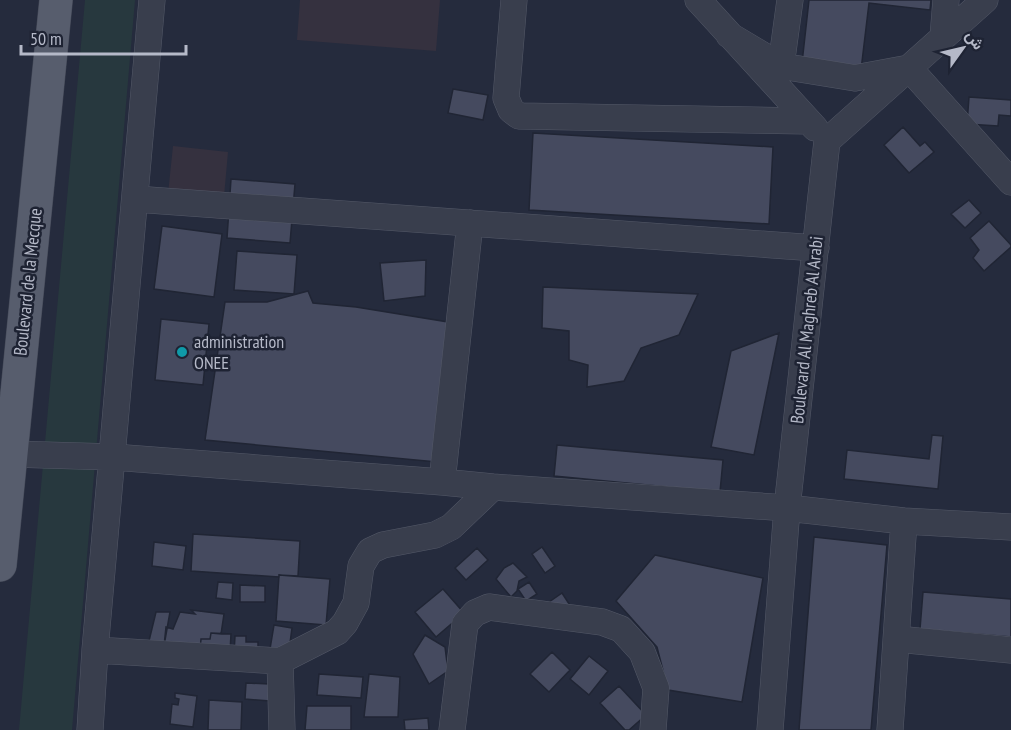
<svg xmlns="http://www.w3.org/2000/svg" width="1011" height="730" viewBox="0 0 1011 730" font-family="'PT Sans Narrow',Vazirmatn,sans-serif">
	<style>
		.medical { fill: #35313f }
		.green { fill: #27383e }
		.building { fill: #454a5f; stroke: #202534; stroke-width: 1.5 }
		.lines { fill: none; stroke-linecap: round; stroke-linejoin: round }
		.minor-casing { stroke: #545968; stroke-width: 27 }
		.major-casing { stroke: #424756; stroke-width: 34 }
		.minor { stroke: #393e4d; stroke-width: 26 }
		.major { stroke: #575d6d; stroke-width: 33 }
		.culture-dot { fill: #0f9aa8; stroke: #1e2333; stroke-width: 2 }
		.labels { text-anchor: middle; stroke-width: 5; stroke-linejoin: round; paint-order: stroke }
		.street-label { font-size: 18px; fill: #b5b9c8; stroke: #1e2333 }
		.poi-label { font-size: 18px; fill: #b5b9c8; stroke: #1e2333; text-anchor: start }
	</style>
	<rect width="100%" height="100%" fill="#252b3d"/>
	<path class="medical" d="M300,0H440L436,51L297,40Z
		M173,146L228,152L222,219L166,213Z"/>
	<path class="green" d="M85,0H135L72,730H19Z"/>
	<path class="building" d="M809,0H931L930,10L869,3L861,70L802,63Z
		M453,89L488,95L483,120L448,113Z
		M969,97L1011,100V116L999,115L998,126L967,124Z
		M903,127L920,146L925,142L934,152L909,173L884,145Z
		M533,133L773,147L769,224L529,210Z
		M231,179L295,184L290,243L227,238Z
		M969,200L981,213L965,228L951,214Z
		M989,221L1011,245V247L984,271L973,258L979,250L970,238Z
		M162,226L222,234L214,297L154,289Z
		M237,251L297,255L294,294L234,290Z
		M426,260L425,296L384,301L380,263Z
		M543,287L698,294L679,335L641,348L624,381L587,387L588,365L569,360V331L542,328Z
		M308,291L313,303L356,307L448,322L437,462L205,440L225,302H267Z
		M161,319L209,324L203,385L155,380Z
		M779,333L754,455L711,447L731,351Z
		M932,435L943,436L938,489L844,479L847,450L929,459Z
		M557,445L723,460L720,492L554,476Z
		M193,534L300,541L298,576L279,575V577L191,571Z
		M814,537L887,545L871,730H799Z
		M154,542L186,546L183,570L152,566Z
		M542,547L555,566L545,573L532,554Z
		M477,548L488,560L466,580L455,568Z
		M655,555L763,578L742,702L668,690L657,647L616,601Z
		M513,563L527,577L519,581L517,591L511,597L496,579L504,568Z
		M279,575L330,579L326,625L276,621Z
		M218,582L233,583L232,600L216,598Z
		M529,582L537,594L526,601L518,589Z
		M240,585L265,586V602H240Z
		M443,589L464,613L436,637L415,612Z
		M923,592L1011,599V637L920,629Z
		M562,593L575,613L542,607Z
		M191,610L224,614L221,634L211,633L210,639H201L200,650L164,646L166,627L173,629L180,612L195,614Z
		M156,612H170L164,646L148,645Z
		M274,625L292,628L288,658L269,655Z
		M211,633L231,634L230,652L200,650L201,639H210Z
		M425,635L445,647L448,671L429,684L413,654Z
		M235,636H246V642H258V655L234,654Z
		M552,652L570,670L549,692L530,674Z
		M589,656L608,671L589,695L570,679Z
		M319,674L363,677L361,698L317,695Z
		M369,674L400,677L398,717H364Z
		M246,683L270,684V701L245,699Z
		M619,686L646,715L629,730H625L600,703Z
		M175,693L197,696L193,727L170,724L172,704L178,705L179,699L175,698Z
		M209,700L242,702L241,730H208Z
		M307,706H351V730H305Z
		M428,718L429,730H405L404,720Z"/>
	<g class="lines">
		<defs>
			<path id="minor" d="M514,0L506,98L511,110L519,116L808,121
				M698,0L815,128
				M729,35L781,66L855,78L909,68L1011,182
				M943,37L946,0
				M781,66L790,0
				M135,199L816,248
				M11,454L113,457L442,482L493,487L787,508L904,521L1011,527
				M442,482L470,223
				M897,639L1011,650
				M95,650L280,661L337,632L345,623L356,603L361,566L370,551L383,545L435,535L451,527L493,487
				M280,661L282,730
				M90,730L95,650L152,0
				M452,730L465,624L475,613L489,607L602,622L621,629L642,652L656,688L653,730
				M770,730L787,508L827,141L985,0
				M890,730L904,521"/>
			<path id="major" d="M0,565L56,0"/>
		</defs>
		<use href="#minor" class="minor-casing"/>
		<use href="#major" class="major-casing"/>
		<use href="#minor" class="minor"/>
		<use href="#major" class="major"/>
	</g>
	<circle class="culture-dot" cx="182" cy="352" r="6"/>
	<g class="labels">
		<g class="street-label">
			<text transform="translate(28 282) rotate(-84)" y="6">Boulevard de la Mecque</text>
			<text transform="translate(807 330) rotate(-84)" y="6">Boulevard Al Maghreb Al Arabi</text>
		</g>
		<g class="poi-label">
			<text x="194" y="348">administration<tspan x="194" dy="21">ONEE</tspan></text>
		</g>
	</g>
	<g transform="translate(963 48) rotate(56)" stroke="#1e2333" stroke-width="4.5" paint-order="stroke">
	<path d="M0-4.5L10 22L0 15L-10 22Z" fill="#b5b9c8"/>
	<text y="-9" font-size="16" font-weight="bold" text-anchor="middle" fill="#b5b9c8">ش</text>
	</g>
	<path d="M21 45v9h165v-9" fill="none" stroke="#b5b9c8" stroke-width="3"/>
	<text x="30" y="45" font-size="18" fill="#b5b9c8" stroke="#1e2333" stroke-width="4.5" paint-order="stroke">50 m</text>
</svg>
